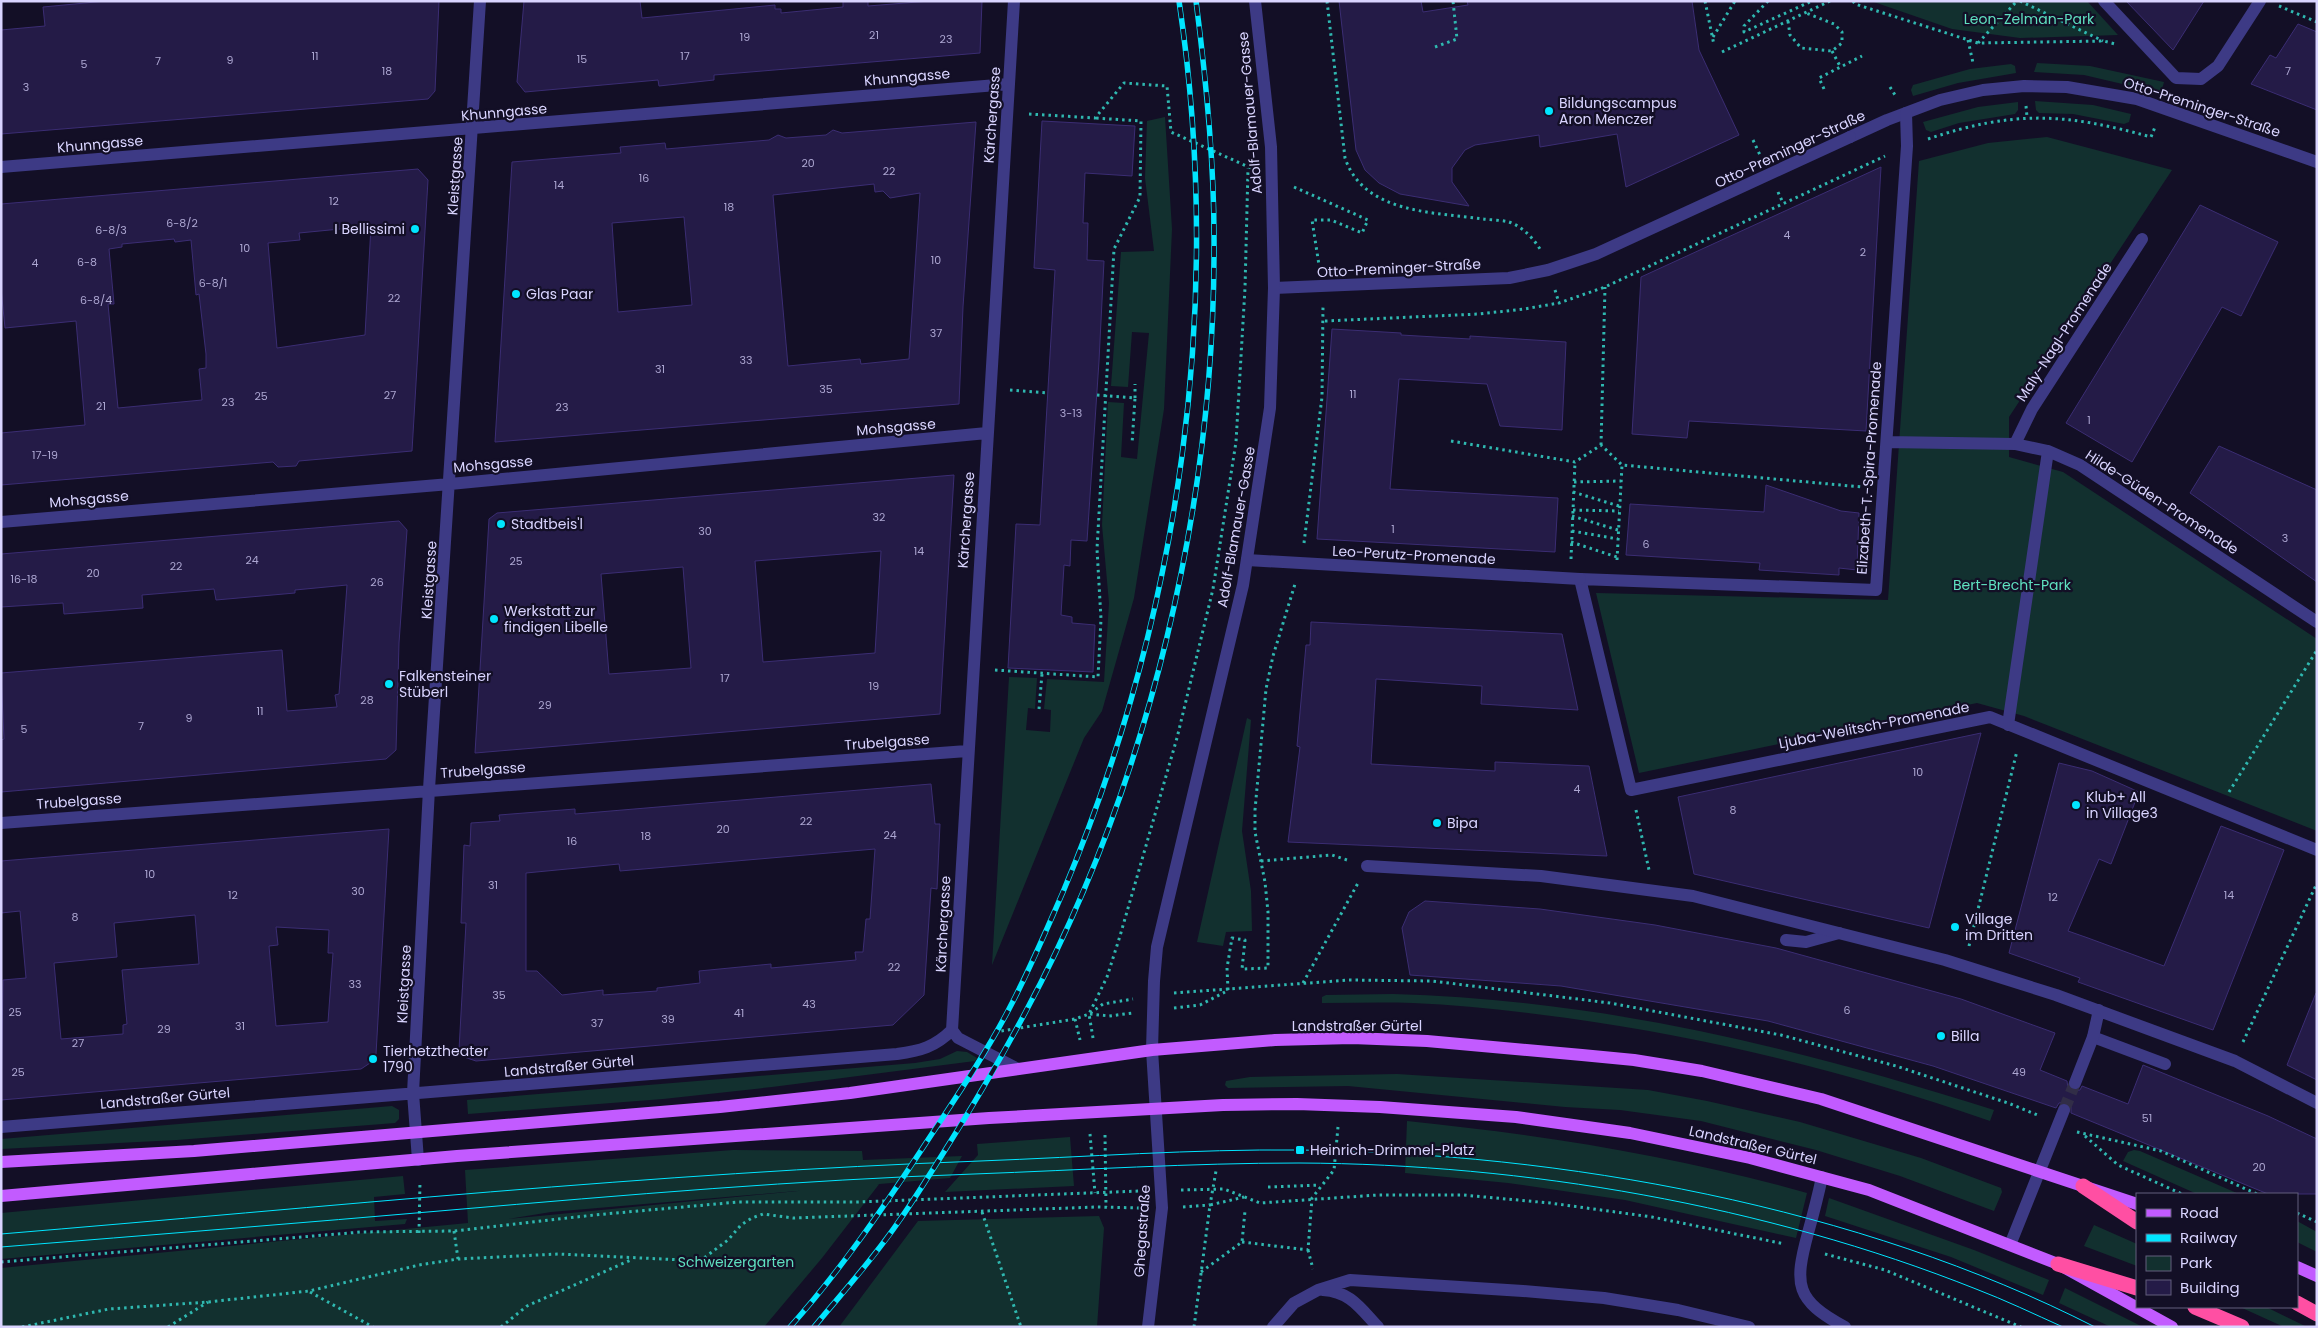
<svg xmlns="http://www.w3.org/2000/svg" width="2318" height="1328" viewBox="0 0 2318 1328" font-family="Poppins,sans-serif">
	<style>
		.green { fill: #12302f }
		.building { fill: #241b47; stroke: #3b2d73; fill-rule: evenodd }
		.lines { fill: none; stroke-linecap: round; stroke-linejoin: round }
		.minor-tunnel { stroke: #312d47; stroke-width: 12; stroke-dasharray: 12 6; stroke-linecap: butt }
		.path { stroke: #2fb8b0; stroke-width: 3; stroke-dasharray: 2.5 4; stroke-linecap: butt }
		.service { stroke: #3d3a85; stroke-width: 12 }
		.pedestrian { stroke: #3d3a85; stroke-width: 12 }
		.minor { stroke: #3d3a85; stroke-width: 12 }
		.tertiary { stroke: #3d3a85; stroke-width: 12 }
		.primary { stroke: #c25bff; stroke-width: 12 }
		.motorway { stroke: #ff4fa3; stroke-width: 15 }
		.tram { stroke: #00e5ff; stroke-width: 1 }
		.rail-casing { stroke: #00e5ff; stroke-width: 5.5 }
		.rail { stroke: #130f26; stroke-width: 4; stroke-dasharray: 11; stroke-linecap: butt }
		.poi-dot { fill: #00e5ff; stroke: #130f26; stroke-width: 2 }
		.labels { text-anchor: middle; stroke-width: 4.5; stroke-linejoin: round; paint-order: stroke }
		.number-label { font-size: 11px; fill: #aca6d1 }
		.park-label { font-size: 14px; fill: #5fe0c0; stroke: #130f26 }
		.street-label { font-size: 14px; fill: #d9d4ff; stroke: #130f26 }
		.poi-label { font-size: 14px; fill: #d9d4ff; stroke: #130f26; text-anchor: start }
	</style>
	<rect width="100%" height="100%" fill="#130f26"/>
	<path class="green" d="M1871,1H2087L2118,35L2020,38L1952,29Z
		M2037,63L2090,66L2164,82L2161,93L2084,75L2034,72Z
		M2011,64L2015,66L2016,73L1958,83L1913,96L1911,90L1913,85L1970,69Z
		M2035,101L2093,105L2131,114L2129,122L2124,124L2073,114L2039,113L2036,110Z
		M2018,102V110L2015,114L1959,123L1931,132L1926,130L1923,122L1978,107Z
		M1165,117L1172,229L1164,409L1134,598L1102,711L1084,738L992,965L1009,677L1037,678L1035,709L1028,708L1026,730L1050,732L1051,710L1044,709L1047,679L1104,682L1109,603L1102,525L1108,402L1124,403L1121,457L1137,459L1149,333L1132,332L1128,387L1111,386L1121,252L1154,251L1145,178L1147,121Z
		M2047,137L2172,170L2009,417V457L2063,472L2317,639V831L2024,716L1977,703L1639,773L1596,593L1888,600L1919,161L1988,143Z
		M1247,718L1251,720L1242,831L1251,891L1252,931L1226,932L1223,946L1197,942Z
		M1393,994C1603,1000 1795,1047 1994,1110L1990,1121C1851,1073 1712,1038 1567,1018C1516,1011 1464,1005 1413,1003C1382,1002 1352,1003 1322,1003V997L1326,995Z
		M957,1051L967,1052L977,1058L975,1061L772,1087L663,1099L468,1114L467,1100L915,1063L940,1059Z
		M1397,1074L1648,1090L1707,1101L1800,1122L1921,1158L2001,1188L2002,1192L1994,1211L1900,1176L1816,1150L1701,1121L1620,1110L1565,1107L1348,1086L1228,1088L1225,1085L1226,1081L1250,1077Z
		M392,1106L399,1110V1119L395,1123L177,1140L1,1149V1139Z
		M1407,1121C1543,1135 1676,1156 1807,1193L1796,1238L1625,1200L1508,1183L1405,1173Z
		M1070,1137L1074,1186L945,1192L978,1155L977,1144Z
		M733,1150L862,1151L863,1160L962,1156L950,1178L551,1212L508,1219L880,1183L822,1258L764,1327H1V1268L468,1223L465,1170Z
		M2134,1150L2140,1151L2239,1194H2197L2123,1161L2128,1152Z
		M403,1176L405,1194L374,1197L375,1221L407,1219L405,1224L1,1259V1213Z
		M1829,1198L1974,1250L2049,1280L2043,1295L1951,1257L1825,1216Z
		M1099,1216L1104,1228L1097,1327H839L918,1221Z
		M2297,1221L2317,1232V1252L2297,1242Z
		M2094,1225L2137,1244V1266L2084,1246Z
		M2065,1288L2143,1327H2111L2059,1303Z
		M2240,1307H2266L2305,1326L2284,1327Z"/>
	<path class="building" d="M106,1H439L435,91L428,99L1,134V30L45,26L43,7Z
		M524,1H640L642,18L775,5V9H781V13L843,7V1H868V6L930,1H982L980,53L714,75V80L659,86L658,80L525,92L517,82Z
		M1339,1H1421L1423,12L1468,5L1467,1H1692L1699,50L1739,135L1626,187L1617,134L1540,147L1539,135L1475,145L1465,150L1452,168V182L1469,206L1400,194L1379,183L1365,170L1356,150Z
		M2126,1H2204L2173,50Z
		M2298,24L2317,32V110L2251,84L2270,55L2276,58Z
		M1042,121L1135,126L1132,176L1085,173L1083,223H1088L1087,260L1104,261L1099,361L1087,541L1071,540L1070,566L1064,565L1061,615L1072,617V623L1095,625L1093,672L1008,668L1016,524L1040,525L1055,270L1034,268Z
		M976,122L963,307L959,404L495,442L512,162L621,153L620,147L665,143L666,149L769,140L778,135L786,138L826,135L833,130L842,133ZM874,184L875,192L883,191L890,198L920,193L909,359L861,364L860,359L788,366L773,195ZM684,217L692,305L618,312L612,223Z
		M1881,167L1866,431L1689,421L1687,438L1632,434L1641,277Z
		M418,169L428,180L412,451L299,461L296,466L278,467L273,462L1,485V433L85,425L76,321L5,328L1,288V204ZM371,226L365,335L277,348L268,243L300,240L299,233ZM174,239L175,242L191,240L196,295L199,294L206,354V368L199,369L202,400L118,408L108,304H114L109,249L122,247V244Z
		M2200,205L2278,242L2241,316L2222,307L2132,462L2066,423Z
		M1332,329L1401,333V335L1470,339V336L1566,342L1562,430L1500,426L1487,384L1399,379L1390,489L1558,498L1555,552L1317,539Z
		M2219,446L2317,490V582L2190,493Z
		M954,475L940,714L475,753L489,519L497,513ZM881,551L875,653L763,662L755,561ZM683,567L691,668L609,674L601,574Z
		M1766,485L1841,511L1859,513L1857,570L1839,568V575L1759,570L1760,563L1626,555L1630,504L1764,512Z
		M399,521L407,530L399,643L396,750L386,759L1,792V740L4,739L1,673L282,650L287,711L337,707L335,695L339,694L347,585L295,590V593L216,600L214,589L142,595L143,608L64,614L63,603L1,607V554Z
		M1311,622L1562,634L1578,710L1481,704L1482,686L1376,679L1371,764L1495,771V762L1589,766L1607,856L1288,842L1300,747L1297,746L1306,645H1310Z
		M1981,733L1929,928L1694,874L1678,797Z
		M2059,763L2092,771L2139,792L2111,864L2099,859L2068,931L2088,938L2164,966L2221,826L2284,850L2213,1030L2078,982L2080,978L2009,953Z
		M931,784L935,824H940L937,889L931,888L924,995L893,1025L476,1061L464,1057L459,1050L466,923H461L464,845L470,846L471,823L500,821L499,815L575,809V814ZM875,849L870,919H866L863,952H855L856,960L771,968V964L699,971L700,983L657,988V991L603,995V990L562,995L537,971H526V873L619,864L620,871Z
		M389,829L376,1054L370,1063L361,1069L1,1100L3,980L26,978L20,911L1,913V861ZM195,915L199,964L122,970L127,1024L123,1025V1034L61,1039L54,963L117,957L114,923ZM276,927L329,930L328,953H333L328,1022L276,1026L269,946L278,945Z
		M1425,901L1540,909L1655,925L1776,948L1961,999L2055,1033L2040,1070L2067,1081L2068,1088L2073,1091L2080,1090L2082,1086L2128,1104L2143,1065L2268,1116L2317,1139V1194H2268L2071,1113V1105L2067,1102L2059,1103L2056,1108L1933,1066L1768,1021L1561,986L1410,975L1402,928L1409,912Z
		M2316,993H2317V1080L2287,1065Z"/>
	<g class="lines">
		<path class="minor-tunnel" d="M2064,1110L2075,1083"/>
		<path class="path" d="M1327,1L1345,158C1364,214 1434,212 1483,219C1491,220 1501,220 1509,222C1523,227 1533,238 1540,249
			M1705,1L1714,45
			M1768,1L1744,26V32L1812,1
			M1853,1L1855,4L1978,43L2104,41L2115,44
			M2020,1L2103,41
			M2279,6L2317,22
			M1788,21L1790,35L1801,48L1832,51L1842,43V32L1834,24L1806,13
			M1713,37L1735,1
			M1968,40L1973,63
			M1978,43L2017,1
			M1435,47L1457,39L1453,1
			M1832,51L1841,68
			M1722,52L1830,1
			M1890,87L1895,95
			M1824,89L1819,78L1862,56
			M2026,106L2027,117
			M1029,114L1095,118L1124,83L1167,86L1171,132L1251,168
			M1928,139C2014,110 2065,113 2151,137L2155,127
			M1753,140L1760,155
			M1294,187L1368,220L1362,233L1331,220H1312L1319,265
			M1778,192L1783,203
			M1555,290L1559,303
			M1325,321L1479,314L1524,309L1559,303L1605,287L1885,156
			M1010,390L1048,393
			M1097,395L1135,398L1132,444
			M1135,398V384
			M1451,441L1575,462L1601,445L1622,465L1862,487
			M1601,445L1605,287
			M1574,482L1621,481
			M1573,492L1619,506
			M1573,510L1619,511
			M1572,516L1618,530
			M1572,531L1618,539
			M1571,542L1617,557
			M1304,543L1322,397L1323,306
			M1571,559L1575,462
			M1617,560L1622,465
			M995,670L1098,677L1101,619L1097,549L1114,249L1140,197L1141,121L1095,118
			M1039,709L1042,674
			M2229,792L2317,650
			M1636,810L1649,870
			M1261,861L1332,855L1347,860
			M1969,946L2017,751
			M1303,983L1358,883
			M1228,990L1227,968L1232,938L1245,940L1242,969L1268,968V912L1265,882L1255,832V810L1266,689L1273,656L1295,584
			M1174,993L1349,980L1432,981L1610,1003L1781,1035L1896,1066L2008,1103L2040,1116
			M1174,1008L1200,1005L1225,992
			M1090,1014L1109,1016L1133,1013
			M1075,1019L1080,1040
			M995,1032L1075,1019L1089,1014L1103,1004L1133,999
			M1093,1038L1089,1014L1107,977L1120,936L1177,738L1213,589L1236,442L1245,288L1248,168
			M2243,1042L2317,883
			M2077,1132L2161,1151L2257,1194
			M1090,1134L1095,1193
			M1105,1135L1106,1207
			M2085,1136L2118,1165L2182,1194
			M1268,1187L1320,1185
			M1181,1190L1224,1189L1260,1203L1378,1195H1463L1550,1203L1652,1217L1785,1244
			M1183,1207L1210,1205L1216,1171
			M982,1212L1021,1327
			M2297,1213L2317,1222
			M454,1231L458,1259
			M419,1233L420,1181
			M1242,1242L1308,1250L1312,1198L1334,1170L1338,1127
			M1308,1250L1313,1269
			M1825,1254L1885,1270L2021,1327
			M1,1262L361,1232L454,1231L594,1215L738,1202H857L1140,1191
			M1201,1272L1242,1242L1245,1211
			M310,1292L373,1327
			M22,1327L109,1309L208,1302L309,1291L419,1265L458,1259L558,1254L683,1260L704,1258L728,1240L741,1225L752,1218L763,1214L793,1218L1097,1207L1142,1208
			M168,1327L208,1302
			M501,1327L527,1306L633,1259
			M1194,1327L1210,1205L1244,1197"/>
		<path class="service" d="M2104,1L2176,78L2201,79L2218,66L2260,1
			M1850,137L1887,120L1940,100L1983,90L2024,86L2067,87L2137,99L2317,162
			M1786,940L1806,942L1839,933
			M2093,1037L2165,1064
			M1822,1177C1818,1196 1813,1215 1808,1233C1794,1285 1795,1300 1845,1327
			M1323,1290C1351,1292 1360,1308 1378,1327
			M1273,1327L1294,1303L1318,1290L1350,1280L1523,1291L1604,1298L1678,1310L1749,1327"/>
		<path class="pedestrian" d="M1906,113L1907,146L1876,590L1580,579L1631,790L1990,717L2317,850
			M1887,442L2015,444L2048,451L2080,465L2317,622
			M2015,444L2032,409L2142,239
			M2008,725L2048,451"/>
		<path class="minor" d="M1014,1L952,1030L958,1038L1018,1069
			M1,167L1009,84
			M1274,288L1509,278L1548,270L1596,254L1850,137
			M1,522L450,484L987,433
			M1247,560L1580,579
			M1,823L967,751
			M1367,866L1541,876L1693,896L1945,960L2056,995L2235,1061L2317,1103
			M2075,1083L2093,1037L2099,1010
			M1,1127L897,1054C920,1051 935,1047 952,1030
			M418,1160L413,1093L429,789L480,1
			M2010,1245L2064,1110"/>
		<path class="tertiary" d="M1148,1327L1162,1208L1152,1050L1154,981L1157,947L1243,585L1270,408L1274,288L1271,147L1255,1"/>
		<path class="primary" d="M1,1162L194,1151L720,1107L850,1093L1152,1050L1275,1040L1352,1038L1427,1041L1582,1055L1634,1060L1702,1071L1821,1099L2137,1204
			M1,1196L457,1156L989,1118L1223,1105L1297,1104L1380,1107L1516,1117L1630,1133L1750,1158L1869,1190L2058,1264L2172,1327
			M2297,1267L2317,1276"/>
		<path class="motorway" d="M2083,1186L2137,1222
			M2058,1264L2137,1288
			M2297,1303L2317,1314
			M2195,1307L2242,1327"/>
		<path class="tram" d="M1,1234C327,1207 654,1173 980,1161C1086,1157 1193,1149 1299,1150C1563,1153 1858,1206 2095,1327
			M1,1247C151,1235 301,1223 451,1210C625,1195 799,1180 974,1174C1082,1170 1191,1163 1299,1163C1525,1164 1765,1205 1976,1289C2005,1300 2034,1314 2063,1327"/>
		<defs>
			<path id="rail" d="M790,1327C840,1271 881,1211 922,1149C952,1103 984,1057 1009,1009C1029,971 1046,931 1063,892C1181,612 1224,303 1179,1
				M814,1327C843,1292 874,1258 899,1221C914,1200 928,1177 942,1155C971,1109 999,1062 1025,1013C1150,780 1216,501 1214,236C1214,158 1206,79 1196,1"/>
		</defs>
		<use href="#rail" class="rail-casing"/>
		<use href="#rail" class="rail"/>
	</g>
	<g class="poi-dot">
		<circle cx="1549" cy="111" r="5"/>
		<circle cx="415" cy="229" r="5"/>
		<circle cx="516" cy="294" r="5"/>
		<circle cx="501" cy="524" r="5"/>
		<circle cx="494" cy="619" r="5"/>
		<circle cx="389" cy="684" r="5"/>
		<circle cx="2076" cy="805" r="5"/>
		<circle cx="1437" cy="823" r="5"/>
		<circle cx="1955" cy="927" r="5"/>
		<circle cx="1941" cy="1036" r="5"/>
		<circle cx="373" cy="1059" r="5"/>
		<rect x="1295" y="1145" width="10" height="10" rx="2.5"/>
	</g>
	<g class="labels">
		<g class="number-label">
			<text x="874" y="39">21</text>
			<text x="745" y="41">19</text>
			<text x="946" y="43">23</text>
			<text x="315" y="60">11</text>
			<text x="685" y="60">17</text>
			<text x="582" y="63">15</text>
			<text x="230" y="64">9</text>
			<text x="158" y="65">7</text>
			<text x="84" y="68">5</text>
			<text x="387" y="75">18</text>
			<text x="2288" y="75">7</text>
			<text x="26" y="91">3</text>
			<text x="808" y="167">20</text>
			<text x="889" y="175">22</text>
			<text x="644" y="182">16</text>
			<text x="559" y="189">14</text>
			<text x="334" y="205">12</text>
			<text x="729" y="211">18</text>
			<text x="182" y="227">6-8/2</text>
			<text x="111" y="234">6-8/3</text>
			<text x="1787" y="239">4</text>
			<text x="245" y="252">10</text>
			<text x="1863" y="256">2</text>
			<text x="936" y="264">10</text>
			<text x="87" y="266">6-8</text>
			<text x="35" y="267">4</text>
			<text x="213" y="287">6-8/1</text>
			<text x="394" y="302">22</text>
			<text x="96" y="304">6-8/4</text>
			<text x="936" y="337">37</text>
			<text x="746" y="364">33</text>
			<text x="660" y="373">31</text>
			<text x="826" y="393">35</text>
			<text x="1353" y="398">11</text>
			<text x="390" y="399">27</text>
			<text x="261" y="400">25</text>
			<text x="228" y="406">23</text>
			<text x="101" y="410">21</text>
			<text x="562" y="411">23</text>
			<text x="1071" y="417">3-13</text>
			<text x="2089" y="424">1</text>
			<text x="45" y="459">17-19</text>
			<text x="879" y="521">32</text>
			<text x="1393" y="533">1</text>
			<text x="705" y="535">30</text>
			<text x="2285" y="542">3</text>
			<text x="1646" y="548">6</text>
			<text x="919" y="555">14</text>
			<text x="252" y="564">24</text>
			<text x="516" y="565">25</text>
			<text x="176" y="570">22</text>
			<text x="93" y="577">20</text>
			<text x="24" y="583">16-18</text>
			<text x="377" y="586">26</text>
			<text x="725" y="682">17</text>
			<text x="874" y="690">19</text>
			<text x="367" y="704">28</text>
			<text x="545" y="709">29</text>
			<text x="260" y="715">11</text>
			<text x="189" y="722">9</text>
			<text x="141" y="730">7</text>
			<text x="24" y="733">5</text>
			<text x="1918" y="776">10</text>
			<text x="1577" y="793">4</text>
			<text x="1733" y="814">8</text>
			<text x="806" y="825">22</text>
			<text x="723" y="833">20</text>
			<text x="890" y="839">24</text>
			<text x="646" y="840">18</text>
			<text x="572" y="845">16</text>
			<text x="150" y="878">10</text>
			<text x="493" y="889">31</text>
			<text x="358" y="895">30</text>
			<text x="233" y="899">12</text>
			<text x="2229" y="899">14</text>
			<text x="2053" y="901">12</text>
			<text x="75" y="921">8</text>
			<text x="894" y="971">22</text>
			<text x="355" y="988">33</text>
			<text x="499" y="999">35</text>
			<text x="809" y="1008">43</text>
			<text x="1847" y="1014">6</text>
			<text x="15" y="1016">25</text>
			<text x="739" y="1017">41</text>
			<text x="668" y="1023">39</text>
			<text x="597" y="1027">37</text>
			<text x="240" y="1030">31</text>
			<text x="164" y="1033">29</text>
			<text x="78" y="1047">27</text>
			<text x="18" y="1076">25</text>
			<text x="2019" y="1076">49</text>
			<text x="2147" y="1122">51</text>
			<text x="2259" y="1171">20</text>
		</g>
		<g class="park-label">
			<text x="2029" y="24">Leon-Zelman-Park</text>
			<text x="2012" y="590">Bert-Brecht-Park</text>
			<text x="736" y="1267">Schweizergarten</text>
		</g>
		<g class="street-label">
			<text transform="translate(907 77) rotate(-5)" y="5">Khunngasse</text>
			<text transform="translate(2202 107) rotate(18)" y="5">Otto-Preminger-Straße</text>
			<text transform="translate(504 112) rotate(-5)" y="5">Khunngasse</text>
			<text transform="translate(1250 113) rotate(-95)" y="5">Adolf-Blamauer-Gasse</text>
			<text transform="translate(992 115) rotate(-86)" y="5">Kärchergasse</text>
			<text transform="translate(100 144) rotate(-5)" y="5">Khunngasse</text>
			<text transform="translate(1790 149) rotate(-25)" y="5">Otto-Preminger-Straße</text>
			<text transform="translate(455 176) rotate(-86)" y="5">Kleistgasse</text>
			<text transform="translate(1399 268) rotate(-3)" y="5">Otto-Preminger-Straße</text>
			<text transform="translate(2064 332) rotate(-57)" y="5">Maly-Nagl-Promenade</text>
			<text transform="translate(896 427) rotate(-5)" y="5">Mohsgasse</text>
			<text transform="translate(493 464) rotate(-5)" y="5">Mohsgasse</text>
			<text transform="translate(1869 468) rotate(-86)" y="5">Elizabeth-T.-Spira-Promenade</text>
			<text transform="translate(89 499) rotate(-5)" y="5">Mohsgasse</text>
			<text transform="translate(2162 502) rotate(33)" y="5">Hilde-Güden-Promenade</text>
			<text transform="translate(966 520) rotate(-86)" y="5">Kärchergasse</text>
			<text transform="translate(1236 527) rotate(-80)" y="5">Adolf-Blamauer-Gasse</text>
			<text transform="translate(1414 555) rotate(3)" y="5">Leo-Perutz-Promenade</text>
			<text transform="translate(429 580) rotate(-86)" y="5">Kleistgasse</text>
			<text transform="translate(1874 725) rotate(-11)" y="5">Ljuba-Welitsch-Promenade</text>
			<text transform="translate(887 742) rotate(-4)" y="5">Trubelgasse</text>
			<text transform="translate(483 770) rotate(-4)" y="5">Trubelgasse</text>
			<text transform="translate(79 801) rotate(-4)" y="5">Trubelgasse</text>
			<text transform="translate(943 924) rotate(-87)" y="5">Kärchergasse</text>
			<text transform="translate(404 984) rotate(-87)" y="5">Kleistgasse</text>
			<text x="1357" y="1031">Landstraßer Gürtel</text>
			<text transform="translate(569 1066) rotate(-5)" y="5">Landstraßer Gürtel</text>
			<text transform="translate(165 1098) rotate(-5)" y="5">Landstraßer Gürtel</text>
			<text transform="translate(1753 1145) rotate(13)" y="5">Landstraßer Gürtel</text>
			<text transform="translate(1142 1231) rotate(-86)" y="5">Ghegastraße</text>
		</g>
		<g class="poi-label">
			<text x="1559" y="108">Bildungscampus<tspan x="1559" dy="16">Aron Menczer</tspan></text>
			<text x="405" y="234" text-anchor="end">I Bellissimi</text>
			<text x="526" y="299">Glas Paar</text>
			<text x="511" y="529">Stadtbeis'l</text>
			<text x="504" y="616">Werkstatt zur<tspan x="504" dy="16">findigen Libelle</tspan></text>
			<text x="399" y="681">Falkensteiner<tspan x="399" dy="16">Stüberl</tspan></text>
			<text x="2086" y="802">Klub+ All<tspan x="2086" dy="16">in Village3</tspan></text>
			<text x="1447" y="828">Bipa</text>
			<text x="1965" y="924">Village<tspan x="1965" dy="16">im Dritten</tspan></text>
			<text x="1951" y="1041">Billa</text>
			<text x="383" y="1056">Tierhetztheater<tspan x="383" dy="16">1790</tspan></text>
			<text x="1310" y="1155">Heinrich-Drimmel-Platz</text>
		</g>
	</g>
	<rect width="2318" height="1328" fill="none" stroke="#d9d4ff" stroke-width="5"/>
	<rect x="2136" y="1193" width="162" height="115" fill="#130f26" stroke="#625e7d"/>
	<rect x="2146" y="1209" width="25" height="8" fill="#c25bff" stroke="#625e7d"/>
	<text x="2180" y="1218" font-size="15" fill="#d9d4ff">Road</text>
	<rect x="2146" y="1234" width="25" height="8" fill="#00e5ff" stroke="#625e7d"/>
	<text x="2180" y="1243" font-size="15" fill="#d9d4ff">Railway</text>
	<rect x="2146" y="1256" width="25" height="15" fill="#12302f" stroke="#625e7d"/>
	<text x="2180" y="1268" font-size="15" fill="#d9d4ff">Park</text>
	<rect x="2146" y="1280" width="25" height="15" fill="#241b47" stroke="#625e7d"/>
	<text x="2180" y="1293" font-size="15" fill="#d9d4ff">Building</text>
</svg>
